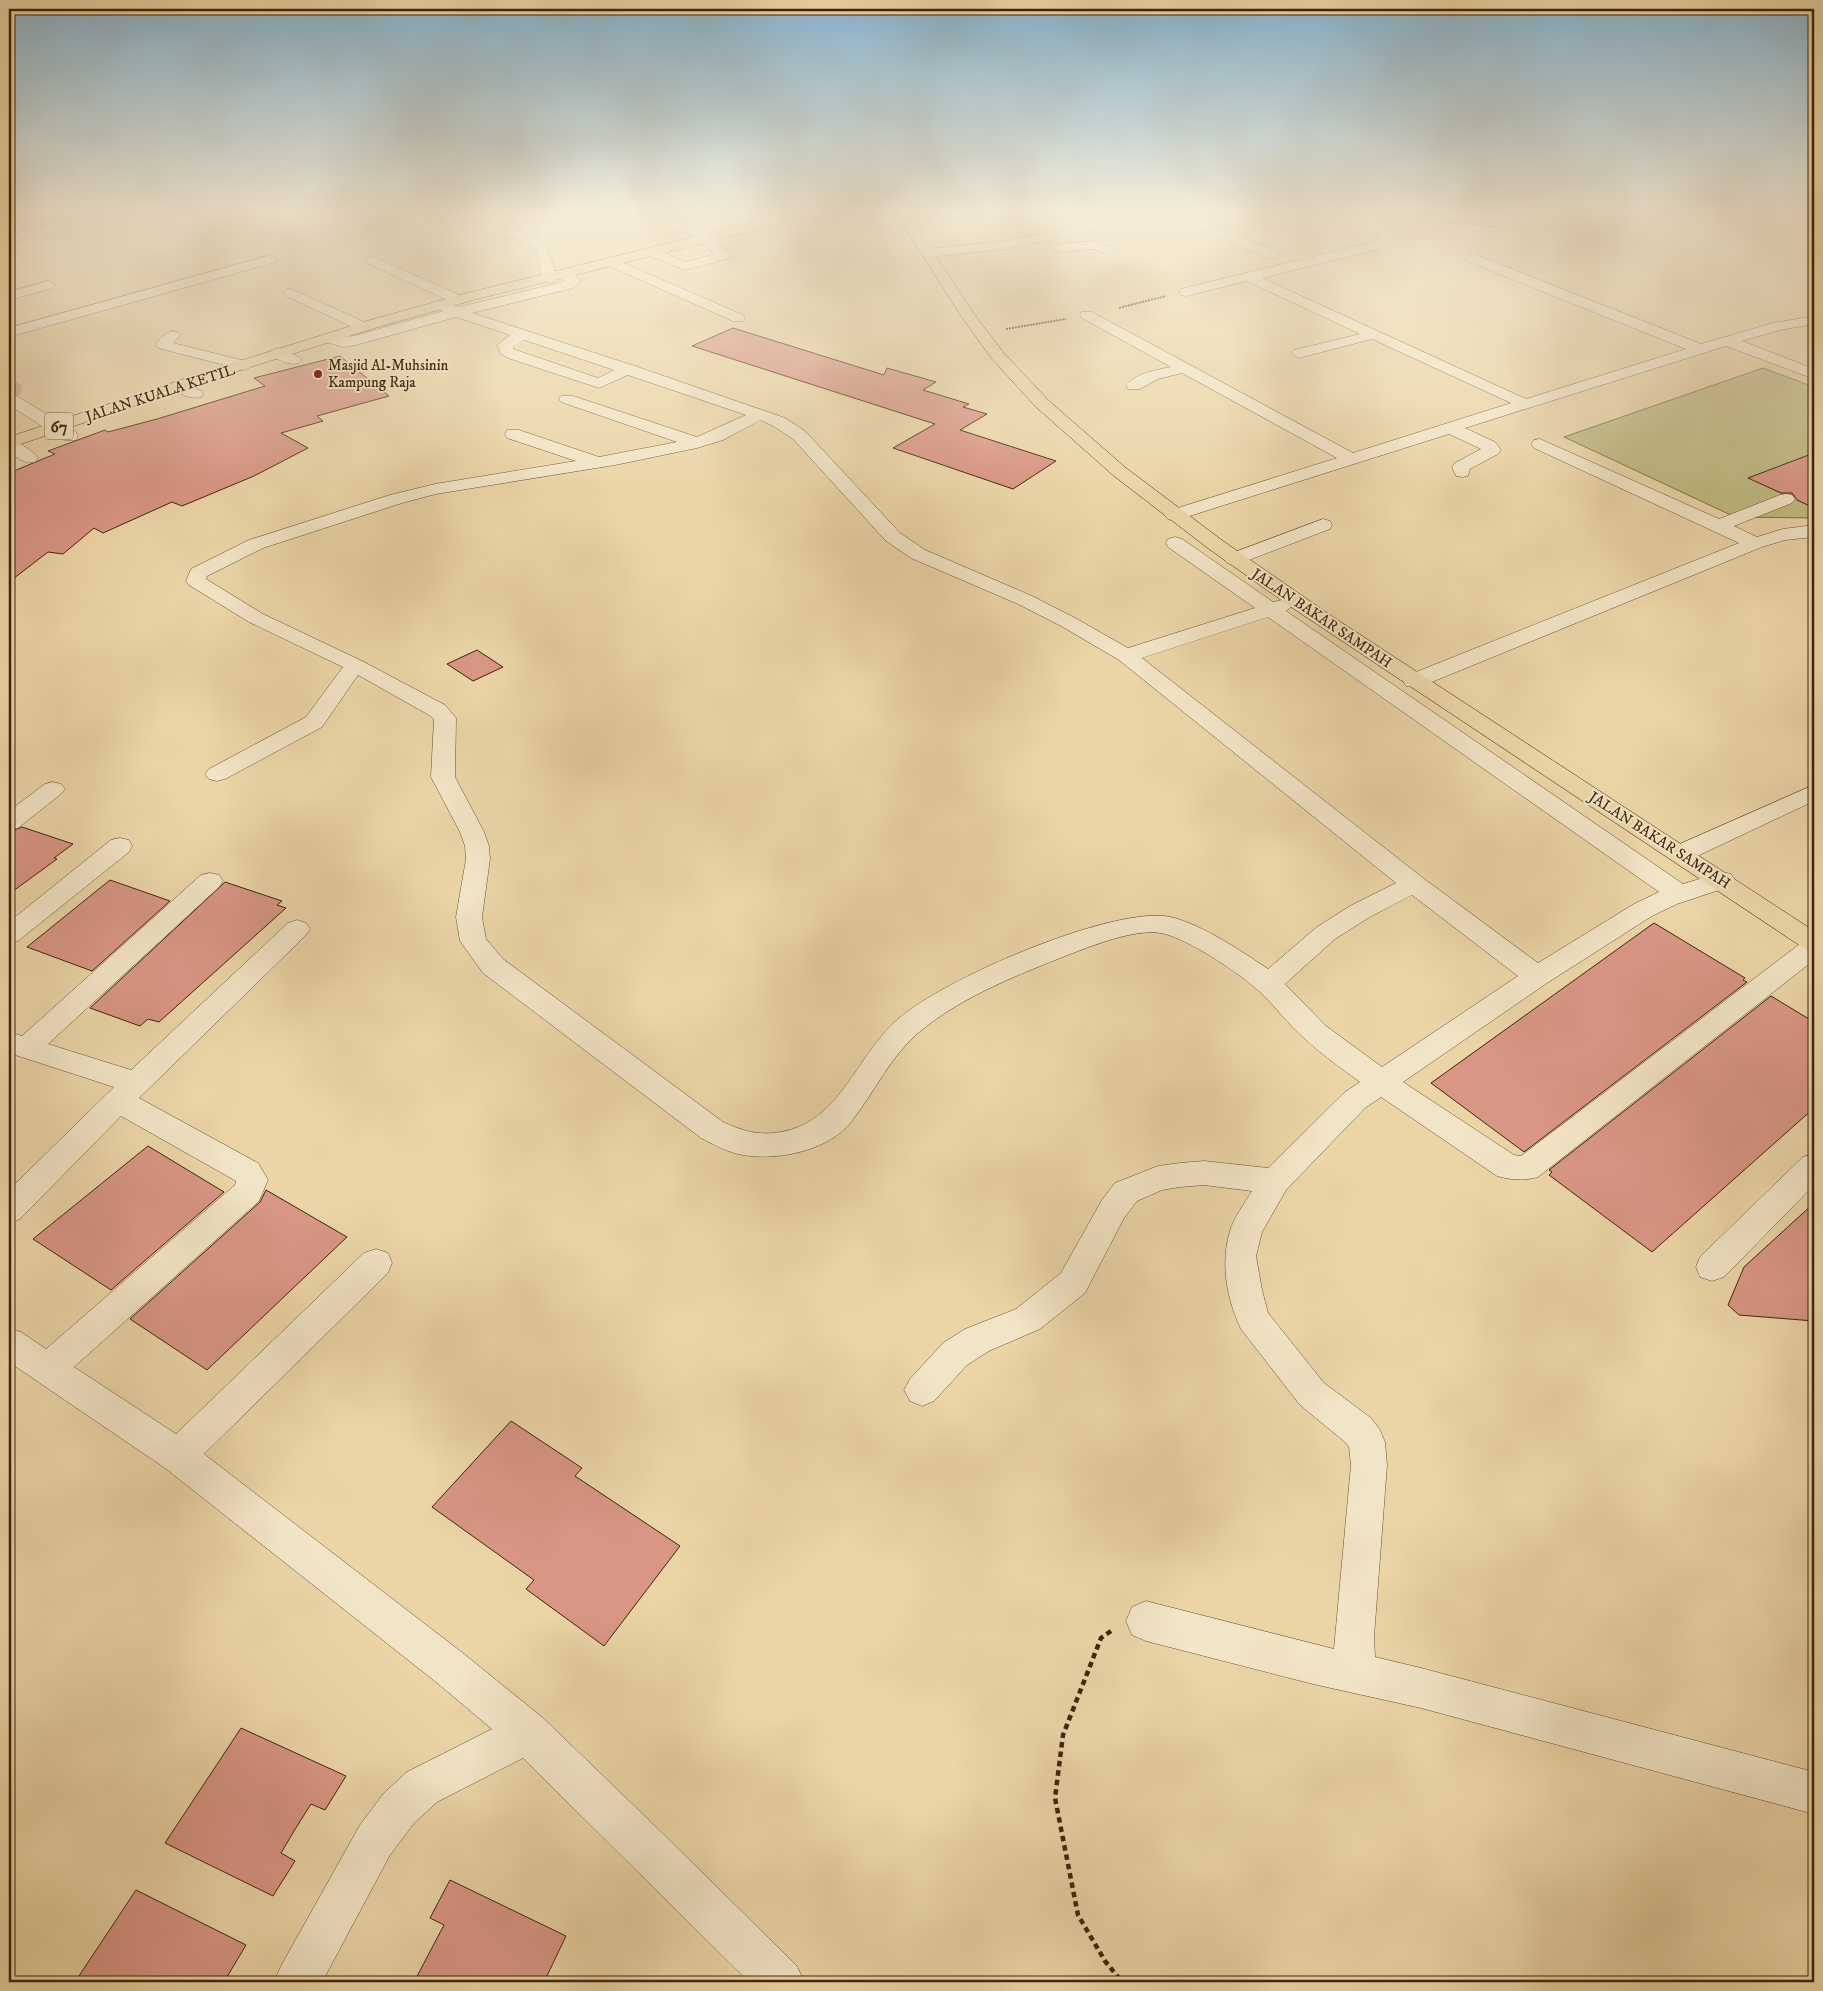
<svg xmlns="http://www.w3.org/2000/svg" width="1823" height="1991" viewBox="0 0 1823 1991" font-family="'IM FELL DW Pica',serif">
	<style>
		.green { fill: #c0bb82; stroke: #807046 }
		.building { fill: #d99685; stroke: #3f2409 }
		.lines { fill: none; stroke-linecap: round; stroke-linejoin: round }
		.minor-tunnel { stroke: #c9b287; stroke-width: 14; stroke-dasharray: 14 7; stroke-linecap: butt }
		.minor-casing { stroke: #6a5030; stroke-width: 1 }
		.major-casing { stroke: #3f2409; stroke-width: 1 }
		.path-far1 { stroke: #3f2409; stroke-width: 2; stroke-dasharray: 2 1; stroke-linecap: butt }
		.path { stroke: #3f2409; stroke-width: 4.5; stroke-dasharray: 5.5 4; stroke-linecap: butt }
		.minor { fill: #f2e4c6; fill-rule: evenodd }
		.major { fill: #ebd5a7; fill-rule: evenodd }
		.poi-dot { fill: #8f2418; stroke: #f2e4c6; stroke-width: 2 }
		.labels { text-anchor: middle; stroke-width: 4; stroke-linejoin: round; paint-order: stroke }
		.far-poi-label { font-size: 15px; fill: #3f2409; stroke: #f2e4c6; text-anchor: start }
		.far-street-label { font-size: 15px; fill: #3f2409; stroke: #f2e4c6 }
		.shield { fill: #f2e4c6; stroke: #755e42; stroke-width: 1 }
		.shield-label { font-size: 16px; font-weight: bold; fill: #3f2409 }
	</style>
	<rect width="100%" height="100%" fill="#ebd5a7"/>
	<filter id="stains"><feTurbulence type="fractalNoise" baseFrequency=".004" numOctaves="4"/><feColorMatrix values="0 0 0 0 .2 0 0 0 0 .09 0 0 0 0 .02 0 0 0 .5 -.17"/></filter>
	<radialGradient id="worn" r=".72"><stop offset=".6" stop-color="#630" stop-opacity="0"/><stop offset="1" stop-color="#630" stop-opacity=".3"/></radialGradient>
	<path class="green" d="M1763,368L1814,387V518L1735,517L1564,437Z"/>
	<path class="building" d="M733,328L884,375L887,368L936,382L923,390L969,404L963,407L987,414L960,430L1056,461L1013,489L893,448L935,424L692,346Z
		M340,356L389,396L317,416L323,421L281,433L308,448L254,476L182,506L172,502L103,533L94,528L63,554L48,552L9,582V473L55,454L48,451L105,430L108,432L157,419L265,386L254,378Z
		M1814,453V508L1797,500L1792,493H1781L1748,478Z
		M477,650L503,667L473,681L447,664Z
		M22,827L73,844L54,858L57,859L9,894V832Z
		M110,880L170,901L92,971L27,947Z
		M225,882L282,901L277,905L286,908L159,1022L148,1019L140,1026L90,1008Z
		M1654,923L1745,978L1743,980L1747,982L1524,1152L1431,1083Z
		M1771,996L1814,1022V1108L1652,1252L1549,1175L1552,1172L1549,1170Z
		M148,1146L224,1192L111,1290L33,1239Z
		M266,1190L347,1237L207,1370L130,1319L260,1202Z
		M1814,1203V1321L1739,1315L1728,1305L1744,1267Z
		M511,1421L582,1468L575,1476L680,1546L604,1646L526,1589L534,1580L432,1507Z
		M241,1728L346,1776L325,1810L311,1804L294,1831L281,1853L295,1861L273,1896L165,1843Z
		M450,1880L566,1936L544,1982H414L444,1925L430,1918Z
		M136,1890L246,1945L224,1982H75Z"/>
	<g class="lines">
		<path class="minor-tunnel" d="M9,384L15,389L9,394"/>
		<defs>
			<path id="minor" d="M95,213H116L114,216L9,243V235Z
				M641,213H658L717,236L719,239L715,242L733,255L731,258L685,270L650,256L648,253L655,249L686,262L715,254L697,241L699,238L643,216Z
				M728,213H749L776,220L777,223L771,227L730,216Z
				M1139,213H1187L1278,252L1280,255L1278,258H1268L1173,216L1143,220L1006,249L928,257L921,253L928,249L1006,241Z
				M1346,213C1366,213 1383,217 1395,235L1391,243L1379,249L1262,278L1526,399L1686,349L1467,261L1465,258L1467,255H1477L1701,344L1773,323L1814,316V324L1780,330L1742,341L1814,369V379L1726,346L1465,428L1495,442L1501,450L1498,454L1470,469L1468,476L1462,477L1456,476L1452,467L1455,463L1481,449L1449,434L1180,519L1174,521L1168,519L1165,515L1168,511L1337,458L1182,373L1158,379L1140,389H1128L1126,386C1135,373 1156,370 1171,367L1082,318L1080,315L1082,312H1092L1353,453L1511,403L1372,339L1299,358L1294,356L1291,353L1294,350L1360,334L1247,281L1186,296L1181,295L1179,292L1181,289L1369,243L1380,238V233L1368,224L1348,216Z
				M1506,213H1520L1525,218L1523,221H1515Z
				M509,229C545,235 549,245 556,279L554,282L549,283L542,279C536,246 537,244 504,236L503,233L504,230Z
				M1094,241L1112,247L1114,250L1107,254L1093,249L1059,252L1052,248L1059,244Z
				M271,255L278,259L276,262L9,337V328Z
				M372,256L464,297L466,300L464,303H454L367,263L365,260Z
				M614,259L743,315L745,318L743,321H733L609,266L607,263Z
				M566,270L571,271L581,281L573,288L472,313L635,366L785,418L805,431L900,533L925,550L1032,596L1077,619L1128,648L1255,608L1168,547L1166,543L1168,539L1175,537L1182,539L1273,602L1282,600L1289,602L1292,606L1286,611L1683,884L1722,872L1731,874L1735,880L1731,886L1677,904L1652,916L1547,983L1403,1082L1514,1155L1521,1156L1805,940L1814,937V960L1538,1177C1524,1181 1511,1180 1497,1176L1381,1097L1365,1108L1286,1190L1262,1232L1256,1256L1262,1290L1268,1313L1324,1383L1371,1418L1380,1430L1385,1442L1387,1465L1374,1637L1375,1657L1421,1668L1814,1772V1814L1421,1708L1313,1684L1146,1641L1132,1635L1126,1621L1132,1607L1146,1601L1334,1649L1351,1465L1349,1447L1345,1442L1300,1405L1241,1329C1227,1300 1220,1263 1230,1231C1234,1217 1245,1203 1252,1191L1204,1185L1180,1187L1162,1190L1137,1201L1124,1218L1085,1293L1040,1329L989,1351L967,1365L934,1401L922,1406L910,1401L904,1390L910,1379L943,1343L965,1329L1016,1309L1061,1273L1102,1200L1115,1183L1158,1166L1180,1163L1204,1161L1268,1168L1345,1092L1360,1082C1341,1068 1321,1054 1304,1038C1288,1024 1275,1006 1260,992C1239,973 1193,942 1165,934C1140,927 1097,944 1073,953C1020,974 962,996 918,1033C890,1057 874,1093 851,1122C827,1152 774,1162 738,1154C725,1151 713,1144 701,1138L483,973L460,941L456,917L466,859L465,846L460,832L431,777L434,719L429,715L358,675L322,727L225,779L217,781L209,779L205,774L209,769L306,717L343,667L249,622L189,585L186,581L191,569L249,540L390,495L435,484L576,461L507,438L505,434L507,430H519L599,457L677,442L561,402L559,399L561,396H573L697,437L746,415L628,375L599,388L508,358L501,354L497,345L510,335L456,317L356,345L344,347L322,341L320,338L322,335C332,332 343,338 354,336L443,311L433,305L435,302L440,301L459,307L563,282L565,281L559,274ZM524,340L614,370L598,378L513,349V347ZM761,420L773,426L793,439L886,541L911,558L1018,604L1063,627L1119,660L1396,883L1350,906L1317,927L1268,969C1243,952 1194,919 1164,916C1104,910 943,979 897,1020C856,1056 840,1122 781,1132C758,1136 743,1131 723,1122L503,959L486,939L482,917L490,859L489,846L484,832L455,777L456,718L445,705L362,661L263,614L206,579L207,576L263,548L402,503L436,494L615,465L697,448L723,440ZM1268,617L1659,892L1634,904L1538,963L1423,878L1142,658ZM1412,895L1518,976L1382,1067L1326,1026L1285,984L1335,939L1368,918Z
				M48,281L55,285L53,288L9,300V292Z
				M291,289L369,324L371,327L369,330H359L286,296L284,293L286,290Z
				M173,331L178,332L180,335L173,343L249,362L252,365L249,368L244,370L158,348L155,345C160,339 166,332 173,331Z
				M278,348L299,357L302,360L299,363C290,366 276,360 270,353L273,350Z
				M180,381L201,391L203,394L201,397C191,400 178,394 172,386L174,383Z
				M9,393L15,395L76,432L78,436L76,440H64L9,405Z
				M1540,439L1719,519L1780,495L1786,494L1792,495L1795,499L1792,503L1734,526L1757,537L1783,529L1814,525V537L1785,540L1762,547L1422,686L1414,687L1406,686L1403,681L1406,676L1739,543L1534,448L1531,444L1534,440Z
				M9,440C19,442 32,450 38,458L35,462C24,464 18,458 9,452Z
				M1323,519L1330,521L1332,525L1330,529L1241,563L1234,565L1227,563L1224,559L1227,555Z
				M53,782L61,784L65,789L61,794L18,828L9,830V811L45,784Z
				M1814,785V801L1691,859L1682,861L1673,859L1670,853L1673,847Z
				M120,838L129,840L132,846L129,852L18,941L9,944V922L111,840Z
				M210,873L219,875L223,881L219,887L48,1044L131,1070L288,923L297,920L306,923L310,929L306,935L139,1098L258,1163L268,1180L259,1201L74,1367L176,1434L364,1253L376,1249L388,1253L392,1263L388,1273L204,1454L464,1654L543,1718L655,1826L797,1966L804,1982H749L523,1758L437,1802L414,1823L390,1855L322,1982H274L281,1966L360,1825L384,1793L407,1772L492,1729L436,1682L165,1468L9,1362V1328L21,1332L46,1349L235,1185L236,1181L121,1116L20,1219L9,1223V1190L114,1087L9,1053V1032L22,1036L201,875Z
				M1814,1154V1185L1724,1277L1712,1281L1700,1277L1696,1267L1700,1257L1803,1157Z"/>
			<path id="major" d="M790,213H810L808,216L762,229L477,299L378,327L222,376L9,448V437L211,370L367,321L467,293Z
				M896,213H908L974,314L1003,352L1048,400L1126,468L1223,541L1333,617L1814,931V952L1805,949L1291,607L1209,549L1114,476L1036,407L992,359L961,316Z"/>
		</defs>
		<use href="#minor" class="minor-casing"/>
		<use href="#major" class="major-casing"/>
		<path class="path-far1" d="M1445,222L1497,227
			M1119,308L1166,296
			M1006,329L1066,319"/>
		<path class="path" d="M1111,1631L1101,1638L1063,1735L1055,1798L1078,1915L1105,1961L1122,1982"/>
		<use href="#minor" class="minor"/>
		<use href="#major" class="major"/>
	</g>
	<linearGradient id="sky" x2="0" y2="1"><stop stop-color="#88b6d1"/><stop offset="0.43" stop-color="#f6ecd7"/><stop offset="1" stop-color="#f6ecd7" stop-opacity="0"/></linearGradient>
	<rect width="1823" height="492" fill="url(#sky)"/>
	<circle class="poi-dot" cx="318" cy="374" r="5"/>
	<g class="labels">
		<g class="far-poi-label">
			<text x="328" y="370">Masjid Al-Muhsinin<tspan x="328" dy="17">Kampung Raja</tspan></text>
		</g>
		<g class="far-street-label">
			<text transform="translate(160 393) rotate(-18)" y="5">JALAN KUALA KETIL</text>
			<text transform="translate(1322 618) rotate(34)" y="5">JALAN BAKAR SAMPAH</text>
			<text transform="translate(1660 840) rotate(33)" y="5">JALAN BAKAR SAMPAH</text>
		</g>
		<rect class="shield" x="45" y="412.5" width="28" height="27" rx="4"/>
		<g class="shield-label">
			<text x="59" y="432">67</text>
		</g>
	</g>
	<rect width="1823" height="1991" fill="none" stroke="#ebd5a7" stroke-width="30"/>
	<rect x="10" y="10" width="1803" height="1971" fill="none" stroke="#3f2409" stroke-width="2.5"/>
	<rect x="15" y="15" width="1793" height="1961" fill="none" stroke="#3f2409"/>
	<rect width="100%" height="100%" filter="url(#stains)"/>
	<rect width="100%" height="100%" fill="url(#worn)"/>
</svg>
